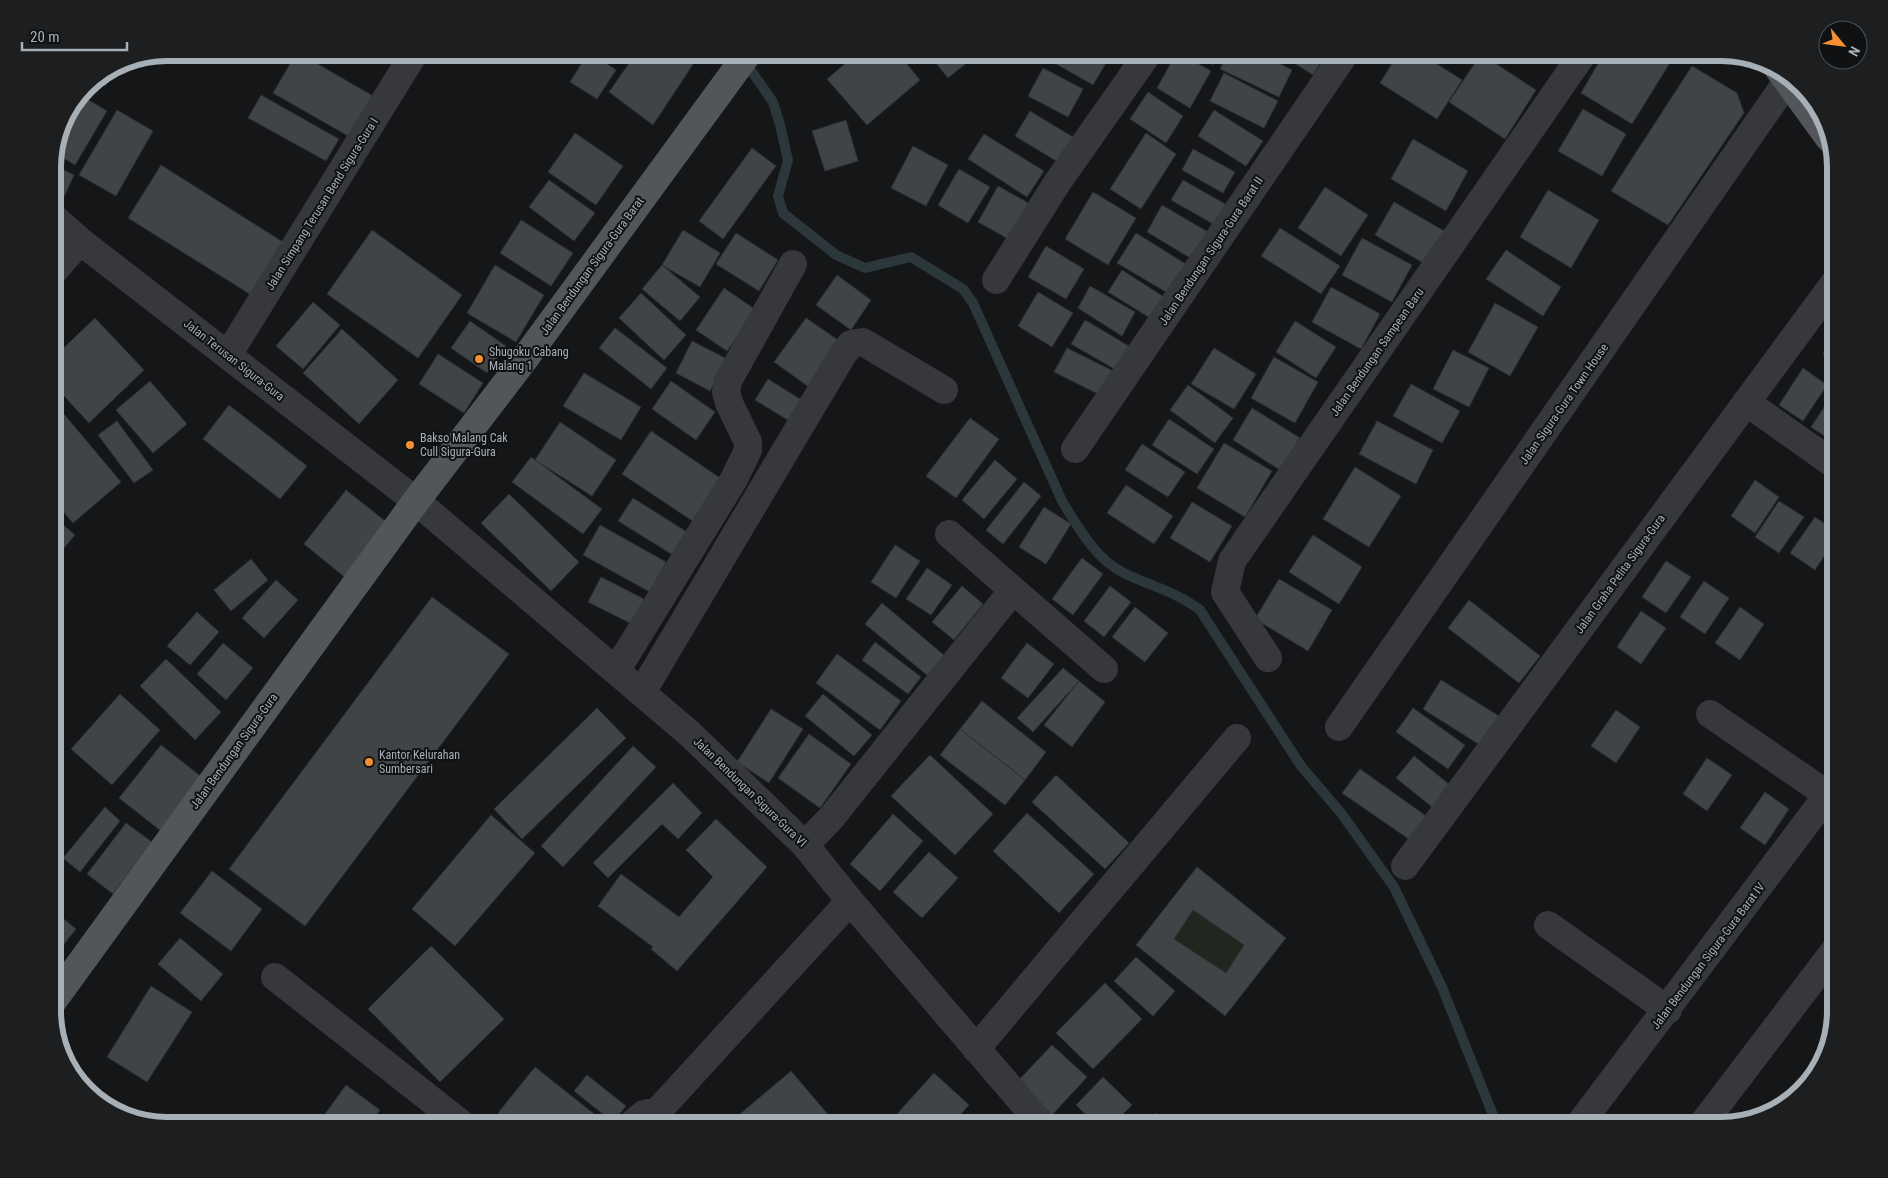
<svg xmlns="http://www.w3.org/2000/svg" width="1888" height="1178" viewBox="0 0 1888 1178" font-family="'Roboto Condensed',sans-serif">
	<style>
		.green { fill: #1f271f }
		.lines { fill: none; stroke-linecap: round; stroke-linejoin: round }
		.stream { stroke: #2b373b; stroke-width: 10 }
		.building { fill: #414447; stroke: #2f3033; fill-rule: evenodd }
		.minor { stroke: #36383c; stroke-width: 28 }
		.major { stroke: #52565b; stroke-width: 28 }
		.poi-dot { fill: #f49031; stroke: #101112; stroke-width: 2 }
		.labels { text-anchor: middle; stroke-width: 4; stroke-linejoin: round; paint-order: stroke }
		.street-label { font-size: 12px; fill: #a7afb7; stroke: #101112 }
		.poi-label { font-size: 12px; fill: #a7afb7; stroke: #101112; text-anchor: start }
		.rim { fill: none; stroke: #a7afb7; stroke-width: 6 }
	</style>
	<rect width="100%" height="100%" fill="#151617"/>
	<path class="green" d="M1193,910L1244,945L1226,973L1174,939Z"/>
	<g class="lines">
		<path class="stream" d="M745,62L773,102L780,125L788,160L778,196L783,213L836,255L865,268L911,257L963,289L973,303L1062,501C1078,527 1096,560 1124,573C1150,586 1177,592 1200,610L1301,766L1341,813L1394,887L1442,987L1497,1125"/>
	</g>
	<path class="building" d="M297,52L373,96L350,137L273,93Z
		M589,52L616,70L597,99L570,82Z
		M606,52H627L620,62Z
		M637,52H701L653,125L609,92Z
		M859,52H897L920,80L867,125L827,79Z
		M927,52H980L948,78Z
		M1050,52H1099L1109,58L1093,85L1046,58Z
		M1177,52L1211,71L1190,108L1157,88Z
		M1192,52H1221L1213,65Z
		M1228,52H1257L1292,70L1279,97L1220,69Z
		M1277,52H1327L1313,75Z
		M1399,52H1418L1462,80L1437,119L1380,83Z
		M1605,52L1676,53L1632,124L1581,93Z
		M1481,54L1536,90L1505,139L1449,102Z
		M121,63L105,86L96,79Z
		M1692,66L1737,93L1744,113L1668,225L1611,191Z
		M1043,68L1083,89L1068,117L1028,96Z
		M1224,73L1278,101L1264,128L1210,101Z
		M1148,92L1183,116L1166,143L1130,119Z
		M80,95L107,111L75,165L55,153L64,117Z
		M261,95L339,139L326,161L248,118Z
		M1583,109L1626,134L1602,176L1558,151Z
		M117,110L153,131L116,196L79,175Z
		M1214,110L1263,141L1246,166L1198,136Z
		M1030,111L1076,139L1061,164L1015,136Z
		M846,120L858,161L825,171L812,131Z
		M575,133L623,166L596,205L548,172Z
		M1146,133L1176,154L1141,209L1110,189Z
		M984,134L1044,171L1027,197L968,159Z
		M1413,139L1468,171L1446,211L1391,179Z
		M913,146L948,165L926,206L891,188Z
		M752,148L776,166L723,239L699,221Z
		M1193,149L1235,172L1223,193L1182,170Z
		M53,164L74,175L64,197L53,191Z
		M161,165L286,244L253,296L128,218Z
		M959,169L990,187L968,223L938,205Z
		M549,180L595,213L574,241L529,207Z
		M1183,180L1234,209L1222,229L1171,200Z
		M998,186L1032,205L1012,241L978,222Z
		M1325,187L1368,215L1341,256L1298,228Z
		M1548,190L1599,220L1571,268L1520,237Z
		M1093,192L1136,218L1108,265L1065,239Z
		M1394,202L1446,232L1427,265L1375,235Z
		M1162,205L1213,235L1197,262L1147,232Z
		M521,220L573,253L551,286L500,253Z
		M1280,228L1340,266L1321,294L1261,256Z
		M372,230L462,295L418,358L327,294Z
		M683,230L720,253L700,287L662,265Z
		M736,233L778,260L759,291L716,264Z
		M1136,233L1189,266L1171,295L1117,263Z
		M1362,238L1412,265L1392,302L1342,275Z
		M1046,246L1084,269L1066,299L1028,277Z
		M1506,250L1561,287L1543,316L1486,279Z
		M495,265L544,295L516,342L467,313Z
		M662,265L700,297L680,321L642,289Z
		M1122,270L1167,299L1155,321L1108,292Z
		M837,275L871,300L851,330L816,305Z
		M1090,286L1135,312L1122,336L1078,308Z
		M1331,287L1380,314L1361,349L1312,322Z
		M724,288L756,310L727,351L696,330Z
		M1038,292L1073,313L1052,347L1018,326Z
		M641,293L686,335L664,360L619,318Z
		M313,302L340,325L303,369L276,346Z
		M1495,303L1538,327L1510,376L1468,352Z
		M95,318L144,370L89,423L53,384V358Z
		M806,318L841,342L809,387L774,362Z
		M1085,320L1132,348L1118,371L1071,344Z
		M470,321L506,346L487,373L451,348Z
		M1295,321L1336,347L1316,378L1276,352Z
		M615,328L667,368L651,389L599,348Z
		M342,329L398,380L359,424L303,373Z
		M1835,336V363L1823,354Z
		M692,341L727,359L710,391L676,373Z
		M1067,348L1113,371L1100,395L1054,372Z
		M1214,348L1256,374L1234,409L1191,384Z
		M1453,350L1489,368L1469,407L1433,389Z
		M438,354L483,383L464,413L419,384Z
		M1274,357L1318,382L1295,423L1251,398Z
		M1803,368L1827,385L1803,421L1779,405Z
		M584,373L641,407L621,440L563,406Z
		M768,379L808,404L796,425L755,400Z
		M150,381L187,424L153,453L116,410Z
		M671,381L715,412L696,440L652,409Z
		M1411,384L1460,411L1442,443L1393,416Z
		M1188,385L1233,418L1215,443L1170,410Z
		M1835,391V443L1811,427Z
		M53,401L121,482L73,523L53,500Z
		M229,405L307,466L280,499L203,439Z
		M1252,408L1300,438L1280,470L1233,440Z
		M970,418L999,439L956,498L926,476Z
		M1169,419L1214,449L1197,474L1152,445Z
		M117,421L153,470L134,483L98,435Z
		M1377,421L1433,450L1416,484L1359,454Z
		M560,422L616,460L592,496L535,460Z
		M651,431L723,480L694,522L622,474Z
		M1224,443L1272,471L1245,517L1197,488Z
		M1142,444L1185,472L1168,497L1125,470Z
		M531,457L602,509L583,534L512,482Z
		M995,460L1017,479L984,519L962,500Z
		M1355,467L1401,496L1369,547L1323,519Z
		M1755,480L1779,497L1755,533L1731,516Z
		M1024,482L1041,496L1003,544L986,530Z
		M1126,485L1173,516L1154,544L1107,513Z
		M346,490L389,524L347,579L304,544Z
		M509,494L579,562L551,591L481,523Z
		M633,498L687,532L673,555L618,521Z
		M1779,501L1804,517L1779,553L1755,537Z
		M1192,502L1232,526L1210,562L1170,538Z
		M1044,507L1071,524L1046,564L1019,547Z
		M53,516L75,535L53,561Z
		M1815,517L1835,531V539L1815,570L1790,553Z
		M600,525L666,562L650,592L583,555Z
		M1313,535L1362,567L1339,604L1289,572Z
		M895,545L920,561L896,598L871,582Z
		M1082,558L1103,574L1073,615L1052,599Z
		M251,559L268,580L231,611L214,590Z
		M1666,561L1691,577L1666,613L1642,597Z
		M927,568L952,585L931,615L906,599Z
		M601,577L644,599L632,624L588,602Z
		M1279,579L1332,610L1308,651L1255,619Z
		M276,580L298,600L264,638L242,618Z
		M1704,581L1729,598L1705,634L1680,617Z
		M962,586L983,604L954,640L932,622Z
		M1110,586L1131,602L1104,637L1084,621Z
		M432,597L509,654L305,926L229,869Z
		M1469,600L1540,656L1519,683L1448,628Z
		M882,603L945,656L928,676L865,624Z
		M1135,607L1168,633L1145,662L1112,637Z
		M1740,607L1764,624L1740,660L1715,643Z
		M1641,611L1666,628L1641,664L1617,647Z
		M197,612L219,632L190,665L167,646Z
		M875,642L921,677L908,694L862,660Z
		M223,643L253,668L226,700L197,674Z
		M1027,643L1054,664L1028,698L1001,678Z
		M837,654L901,701L880,730L816,683Z
		M166,659L221,712L195,740L140,686Z
		M1063,668L1079,681L1033,732L1017,718Z
		M1441,680L1499,716L1480,745L1423,709Z
		M1079,681L1105,702L1072,747L1044,725Z
		M120,694L160,730L112,785L71,749Z
		M823,694L872,735L854,756L805,716Z
		M982,701L1046,752L1025,780L960,729Z
		M597,708L626,738L522,839L494,809Z
		M1413,708L1465,745L1448,769L1396,732Z
		M771,709L803,729L769,783L737,762Z
		M1616,710L1640,727L1616,763L1591,746Z
		M960,729L1025,780L1005,805L940,755Z
		M809,734L851,764L820,808L778,778Z
		M161,745L203,778L161,831L119,798Z
		M633,746L656,767L563,867L541,846Z
		M930,755L993,814L955,855L891,796Z
		M1414,756L1450,785L1432,807L1396,778Z
		M1707,758L1732,775L1707,811L1683,794Z
		M1360,769L1429,818L1413,842L1342,793Z
		M1056,775L1129,843L1105,869L1032,802Z
		M673,783L702,813L678,839L662,824L608,878L593,863Z
		M1765,792L1789,809L1765,845L1740,828Z
		M105,807L120,821L80,872L63,858Z
		M1027,813L1094,874L1059,913L993,851Z
		M893,814L923,841L880,891L850,864Z
		M491,815L535,853L455,946L412,909Z
		M716,819L767,867L677,971L651,949L653,947L598,906L621,874L679,917L713,877L686,850Z
		M126,823L152,842L113,894L87,874Z
		M929,852L958,878L922,918L893,892Z
		M1197,867L1286,938L1225,1016L1136,945ZM1193,910L1244,945L1226,973L1174,939Z
		M212,871L262,909L231,951L180,913Z
		M53,910L76,929L53,958Z
		M180,938L223,974L201,1001L158,964Z
		M431,946L504,1019L440,1082L368,1009Z
		M1136,957L1175,991L1153,1016L1114,981Z
		M1105,983L1142,1019L1093,1069L1056,1033Z
		M151,986L192,1012L147,1082L107,1057Z
		M1052,1045L1087,1077L1052,1115L1017,1082Z
		M535,1067L608,1125H514L498,1113Z
		M791,1071L837,1125H727Z
		M934,1073L969,1105L951,1125H887Z
		M587,1075L626,1106L613,1122L574,1091Z
		M1103,1077L1132,1105L1112,1125H1097L1076,1105Z
		M346,1085L380,1110L369,1125H317Z
		M1156,1113L1169,1125H1145Z"/>
	<g class="lines">
		<path class="minor" d="M53,217L80,241L416,501L690,734L805,845L850,901L1042,1125
			M53,272L80,241
			M996,280L1057,183L1149,52
			M228,355L415,52
			M1746,402L1835,465
			M1075,449L1346,52
			M949,534L1013,590
			M1268,658L1225,592L1232,561L1584,52
			M616,671L734,479L748,450V442L729,403L726,392L728,381L793,264
			M642,692L843,354L851,344L863,342L944,390
			M1710,714L1828,795
			M1339,727L1788,80
			M805,845L831,818L1013,590L1104,669
			M1405,866L1835,282
			M1548,925L1668,1010
			M275,977L463,1125
			M976,1049L1237,738
			M631,1125L644,1114L658,1111L850,901
			M1579,1125L1835,785
			M1702,1125L1835,950"/>
		<path class="major" d="M1778,68L1829,138
			M53,1001L416,501L526,357L749,52"/>
	</g>
	<g class="poi-dot">
		<circle cx="479" cy="359" r="5"/>
		<circle cx="410" cy="445" r="5"/>
		<circle cx="369" cy="762" r="5"/>
	</g>
	<g class="labels">
		<g class="street-label">
			<text transform="translate(322 204) rotate(-58)" y="4">Jalan Simpang Terusan Bend Sigura-Gura I</text>
			<text transform="translate(1211 251) rotate(-56)" y="4">Jalan Bendungan Sigura-Gura Barat II</text>
			<text transform="translate(592 266) rotate(-54)" y="4">Jalan Bendungan Sigura-Gura Barat</text>
			<text transform="translate(1377 352) rotate(-55)" y="4">Jalan Bendungan Sampean Baru</text>
			<text transform="translate(234 360) rotate(38)" y="4">Jalan Terusan Sigura-Gura</text>
			<text transform="translate(1564 404) rotate(-55)" y="4">Jalan Sigura-Gura Town House</text>
			<text transform="translate(1620 574) rotate(-54)" y="4">Jalan Graha Pelita Sigura-Gura</text>
			<text transform="translate(234 751) rotate(-54)" y="4">Jalan Bendungan Sigura-Gura</text>
			<text transform="translate(750 792) rotate(44)" y="4">Jalan Bendungan Sigura-Gura VI</text>
			<text transform="translate(1708 956) rotate(-53)" y="4">Jalan Bendungan Sigura-Gura Barat IV</text>
		</g>
		<g class="poi-label">
			<text x="489" y="356">Shugoku Cabang<tspan x="489" dy="14">Malang 1</tspan></text>
			<text x="420" y="442">Bakso Malang Cak<tspan x="420" dy="14">Cull Sigura-Gura</tspan></text>
			<text x="379" y="759">Kantor Kelurahan<tspan x="379" dy="14">Sumbersari</tspan></text>
		</g>
	</g>
	<path d="M0 0H1888V1178H0ZM167 61H1721A106 106 0 0 1 1827 167V1011A106 106 0 0 1 1721 1117H167A106 106 0 0 1 61 1011V167A106 106 0 0 1 167 61Z" fill="#1c1e1f" fill-rule="evenodd"/>
	<path class="rim" d="M167 61H1721A106 106 0 0 1 1827 167V1011A106 106 0 0 1 1721 1117H167A106 106 0 0 1 61 1011V167A106 106 0 0 1 167 61Z"/>
	<g transform="translate(1843 45) rotate(119)"><circle r="24" fill="#101112" stroke="#4c5054"/>
	<path d="M0-4L9 19L0 12L-9 19Z" fill="#f49031"/>
	<text y="-8" font-size="14" font-weight="bold" text-anchor="middle" fill="#a7afb7">N</text>
	</g>
	<path d="M22 42v8h105v-8" fill="none" stroke="#a7afb7" stroke-width="2.5"/>
	<text x="30" y="42" font-size="15" fill="#a7afb7" stroke="#101112" stroke-width="4" paint-order="stroke">20 m</text>
</svg>
